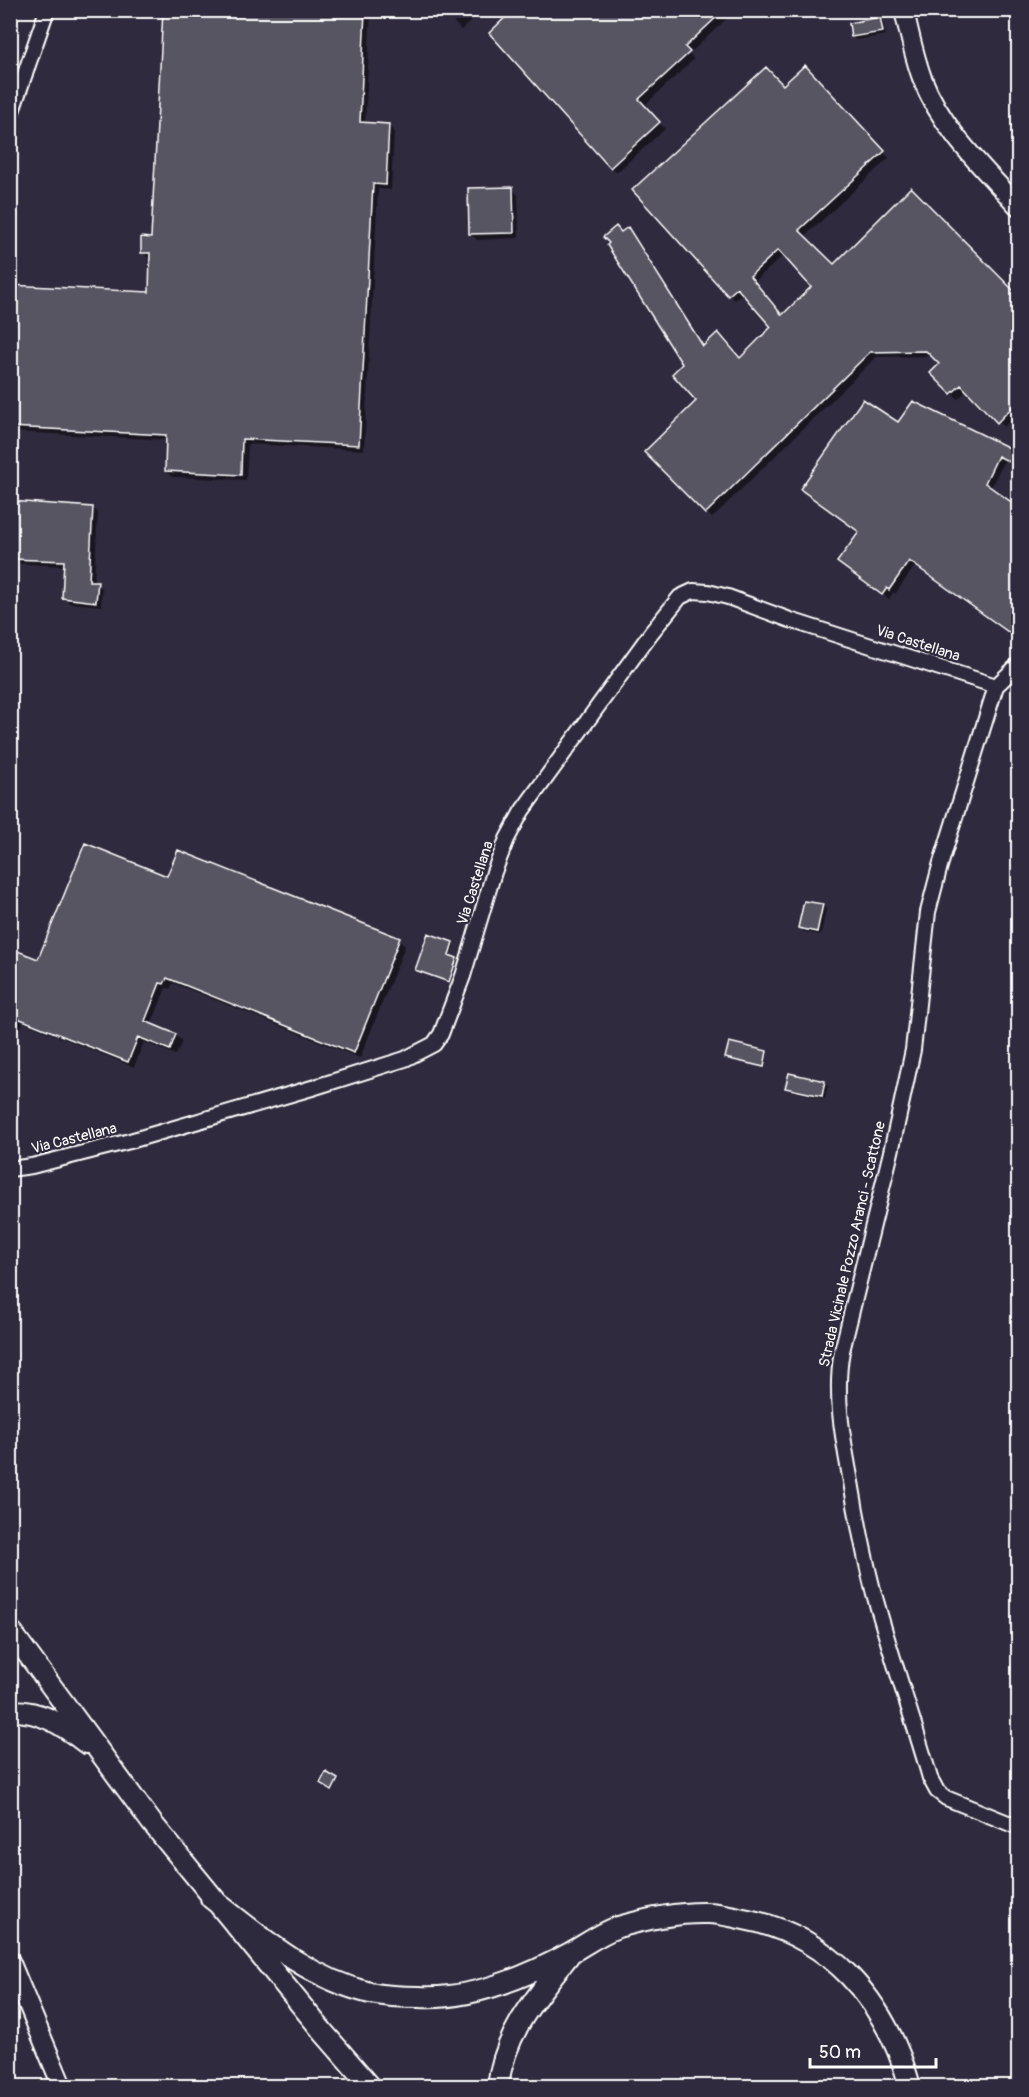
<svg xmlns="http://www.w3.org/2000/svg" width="1029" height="2097" viewBox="0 0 1029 2097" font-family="Pangolin,sans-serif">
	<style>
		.shadow { fill: #0007; fill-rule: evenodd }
		.building { fill: #595564; stroke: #fff; stroke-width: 1.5; fill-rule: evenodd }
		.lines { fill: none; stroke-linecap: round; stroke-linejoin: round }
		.minor-casing { stroke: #fff; stroke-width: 18 }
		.tertiary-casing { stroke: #fff; stroke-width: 22 }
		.secondary-casing { stroke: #fff; stroke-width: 24 }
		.minor { stroke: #2f2a3d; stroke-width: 14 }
		.tertiary { stroke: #2f2a3d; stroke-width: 18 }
		.secondary { stroke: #2f2a3d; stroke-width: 20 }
		.labels { text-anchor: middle; stroke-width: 4.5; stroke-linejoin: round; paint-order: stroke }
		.street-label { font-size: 15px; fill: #fff; stroke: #2f2a3d }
	</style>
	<rect width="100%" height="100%" fill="#2f2a3d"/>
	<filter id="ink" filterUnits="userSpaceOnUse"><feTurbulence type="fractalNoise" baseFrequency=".0167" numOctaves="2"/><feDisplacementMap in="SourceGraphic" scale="12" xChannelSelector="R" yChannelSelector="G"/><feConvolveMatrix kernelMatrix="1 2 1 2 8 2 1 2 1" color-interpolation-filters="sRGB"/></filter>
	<g filter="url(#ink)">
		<path class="shadow" d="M164,10H371L365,124L388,125L394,131L391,190L378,189L364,450L248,444L246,480L172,477L166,471L168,440L14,432L13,462L10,461V286L150,293L151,258H148L143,252L152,239Z
			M447,10H483L461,30L445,12Z
			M515,10H736L689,54L694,59L644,106L665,129L617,172L611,167Z
			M880,19L883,22L886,35L856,40L853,37L851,24Z
			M805,67L889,158L804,237L834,266L911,189L1018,297V412L1004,427L967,390L958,399L933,373L942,364L933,356L876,357L712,518L647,452L698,401L684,365L622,234L627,229L633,234L704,347L740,359L773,327L743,293L735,300L729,295L783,87ZM785,254L813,287L783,317L754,282Z
			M512,189L518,195L519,238L477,240L471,234Z
			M914,403L1018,453V468L1004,461L990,489L1018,509V639L915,566L895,594L893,592L889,599L839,562L860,532L898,424Z
			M1009,432L1018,437V442Z
			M10,503L93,508L98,513L94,583L102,588L101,606L69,603L64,598L65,566L10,563Z
			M168,878L399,940L405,946L360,1058L173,983L170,989L166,988L151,1025L175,1035L182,1041L176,1055L144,1042L134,1067L23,1022L13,1045L10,1044V949L39,961Z
			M822,906L826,909L821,935L804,932L800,928Z
			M452,943L454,945L450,957L458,961L451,982L416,970Z
			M767,1052L768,1053L765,1068L729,1059Z
			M824,1082L828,1086L825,1099L791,1091L787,1087Z"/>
		<path class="building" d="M163,10H365L360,122L389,124L386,185L373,184L359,445L242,439L241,475L165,471L166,435L10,427V285L149,292L150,253H141V237L151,238Z
			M513,10H724L685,47L690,52L639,99L660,122L610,168L489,33Z
			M880,17L883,32L851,37L849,23Z
			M805,65L885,151L799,230L834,264L911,187L1018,295V401L997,423L961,385L951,394L930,373L939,364L926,351L870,352L705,514L644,452L696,401L672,374L682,364L607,245L609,243L603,237L616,226L621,232L628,227L703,346L718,332L740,358L771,327L737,288L728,296L632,190L766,67L783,85ZM778,250L811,287L782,315L750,276Z
			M513,187L514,233L469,234L468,188Z
			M863,399L898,422L913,401L1018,452V466L998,456L985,483L1018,507V639L909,561L889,590L887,588L882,595L837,562L859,532L800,489Z
			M10,501L93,507L89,581H98L96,602L62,598L64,561L10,559Z
			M85,843L167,876L178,850L400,938L354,1053L167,978L164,984L160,983L145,1021L176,1034L170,1050L138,1037L128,1062L10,1015V948L38,959Z
			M804,901L823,904L817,932L798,928Z
			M428,933L453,942L449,955L457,958L449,982L415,970Z
			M729,1042L767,1051L764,1067L725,1058Z
			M789,1073L825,1081L822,1096L785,1088Z
			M326,1772L338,1779L332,1791L320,1783Z"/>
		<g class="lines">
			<defs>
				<path id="minor" d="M10,117L47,10
					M996,686L940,866L928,912L913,1050L891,1152L842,1351C834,1395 843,1439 851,1482C857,1518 864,1554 873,1590C890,1653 912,1715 930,1778L937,1791L946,1798L1018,1827
					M996,686L1018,665
					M10,1169L32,1166L130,1141L312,1088L405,1059L434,1044L441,1034L463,976L494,872L507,839L522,811L651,633L680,597L693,591L708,592L728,597L790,620L996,686"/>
				<path id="tertiary" d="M904,10C909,33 914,56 922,78C941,128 982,167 1018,206
					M10,1961L62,2086"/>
				<path id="secondary" d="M10,1630L152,1823L324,2033L370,2086
					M10,1711C41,1710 63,1725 86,1743
					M211,1898C260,1936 307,1978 370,1993C385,1996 403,1997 419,1997C471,2000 526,1977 570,1953C586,1944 601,1933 618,1927C646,1919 679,1912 708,1913C718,1913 729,1916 739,1918C830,1934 886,2001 910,2086
					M498,2086C504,2033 537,1996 569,1955"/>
			</defs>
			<use href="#minor" class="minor-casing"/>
			<use href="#tertiary" class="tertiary-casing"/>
			<use href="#secondary" class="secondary-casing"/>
			<use href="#minor" class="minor"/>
			<use href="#tertiary" class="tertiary"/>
			<use href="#secondary" class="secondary"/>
		</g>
	</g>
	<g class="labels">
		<g class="street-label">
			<text transform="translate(918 643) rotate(18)" y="5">Via Castellana</text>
			<text transform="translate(475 883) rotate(-72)" y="5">Via Castellana</text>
			<text transform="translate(74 1138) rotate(-14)" y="5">Via Castellana</text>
			<text transform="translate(852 1244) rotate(-77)" y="5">Strada Vicinale Pozzo Aranci - Scattone</text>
		</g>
	</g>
	<rect width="1029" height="2097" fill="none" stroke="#2f2a3d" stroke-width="36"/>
	<rect x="18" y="18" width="993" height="2061" fill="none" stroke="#fff" stroke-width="2" filter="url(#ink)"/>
	<path d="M810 2058v9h126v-9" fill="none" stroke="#ffffff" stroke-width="3"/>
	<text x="819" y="2058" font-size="18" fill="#ffffff" stroke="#2f2a3d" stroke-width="4.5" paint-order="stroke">50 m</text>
</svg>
